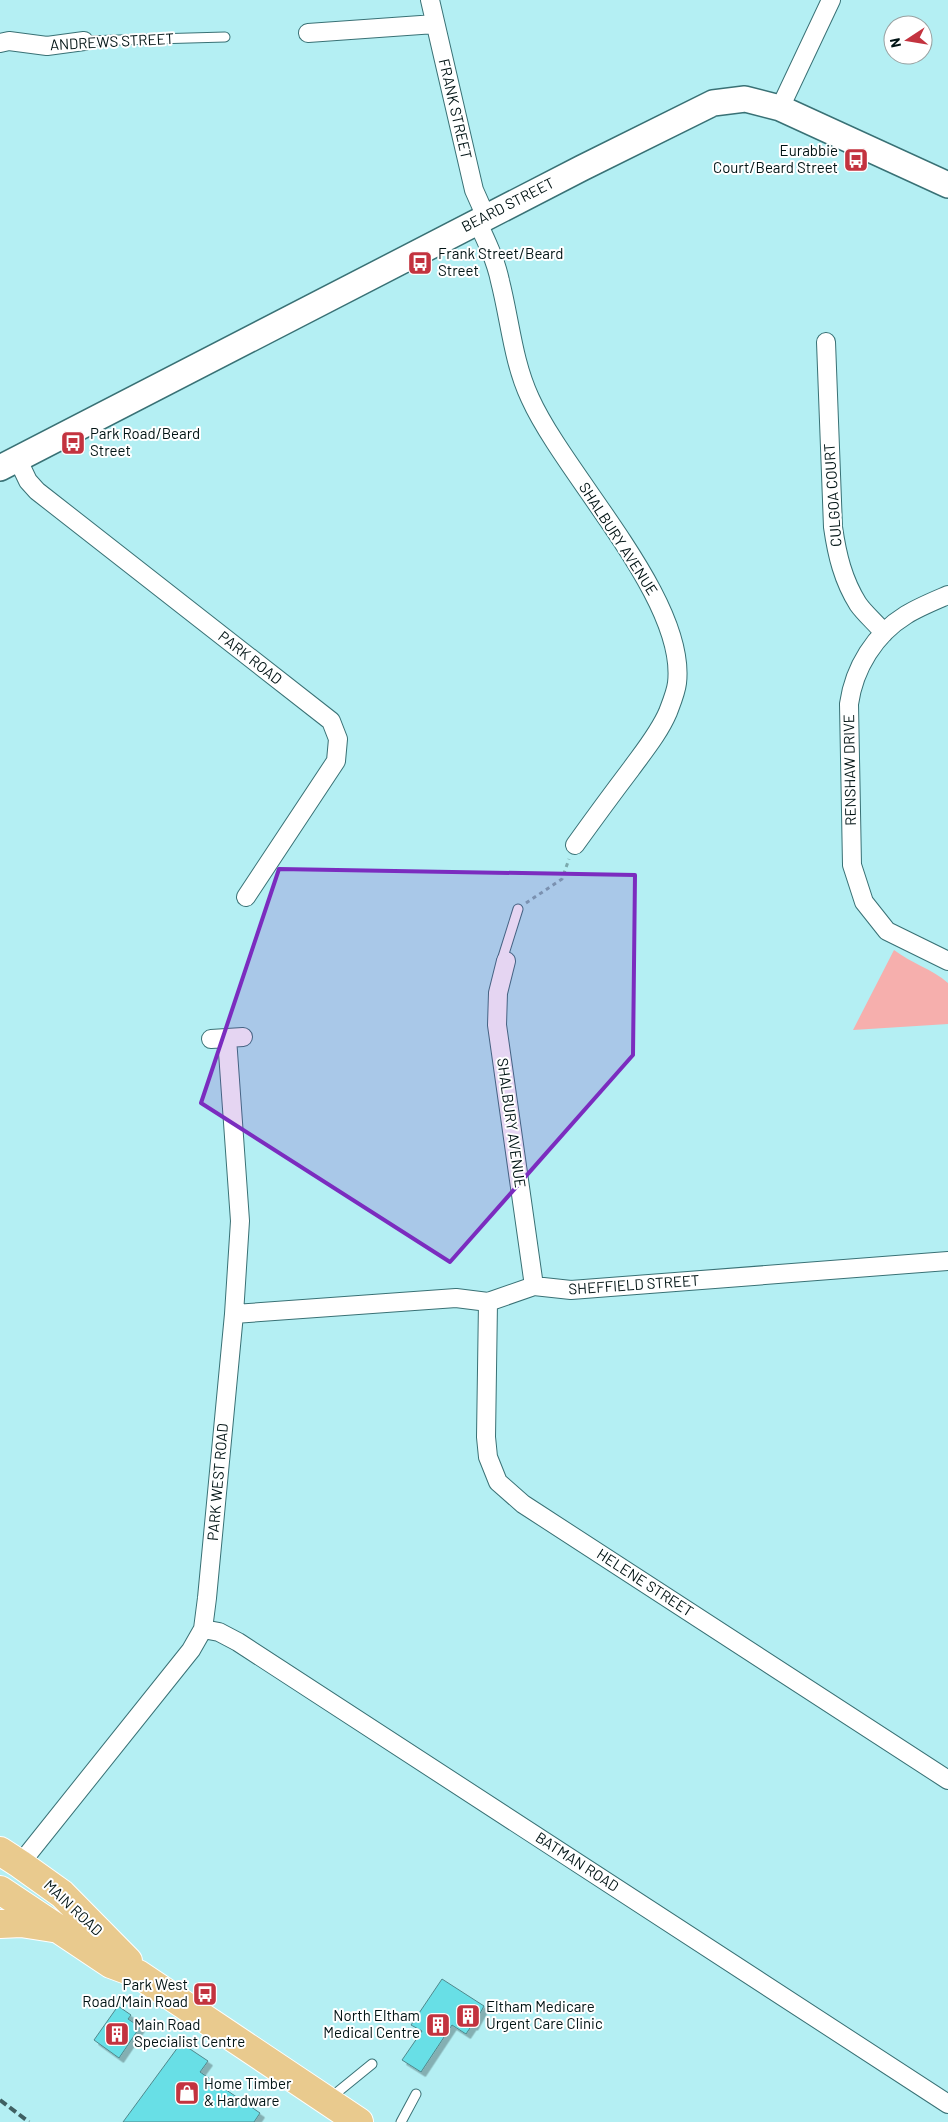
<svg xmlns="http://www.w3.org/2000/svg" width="948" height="2122" viewBox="0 0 948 2122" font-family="Barlow,sans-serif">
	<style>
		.green { fill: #f6afad }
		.building { fill: #67dfe6; stroke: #50888c; filter: url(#shadow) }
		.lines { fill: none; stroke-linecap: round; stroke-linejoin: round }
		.lane-casing { stroke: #397175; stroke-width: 11 }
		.street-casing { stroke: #397175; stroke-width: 20 }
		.secondary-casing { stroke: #397175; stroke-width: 28 }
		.primary-casing { stroke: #fff; stroke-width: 30 }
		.path { stroke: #7baaad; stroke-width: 3; stroke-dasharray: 4 4; stroke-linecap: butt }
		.lane { stroke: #fff; stroke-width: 9 }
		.street { stroke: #fff; stroke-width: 18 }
		.secondary { stroke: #fff; stroke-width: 25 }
		.primary { stroke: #e9ca8e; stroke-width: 28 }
		.rail { stroke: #3f6062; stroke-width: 4; stroke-dasharray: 8 4; stroke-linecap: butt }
		.marked { fill: #7b2cbf; fill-opacity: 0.2; stroke: #7b2cbf; stroke-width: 4; stroke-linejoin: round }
		.labels { text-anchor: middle; stroke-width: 4; stroke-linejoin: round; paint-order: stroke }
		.street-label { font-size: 15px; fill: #001314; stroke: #fff }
		.poi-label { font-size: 15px; fill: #001314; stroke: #fff; text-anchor: start }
	</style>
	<defs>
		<filter id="shadow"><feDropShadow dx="4.5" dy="4.5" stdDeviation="0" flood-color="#0004"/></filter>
	</defs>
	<rect width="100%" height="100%" fill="#b4eff3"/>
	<path class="green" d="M894,950C911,963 932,969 948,983V1024L853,1030Z"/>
	<path class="building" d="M442,1979L484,2006L473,2026L472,2025L466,2034L452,2025L421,2072L402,2060L422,2031L411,2025Z
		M118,2006L131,2015L128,2019L140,2027L119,2058L94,2040Z
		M181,2043L208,2061L200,2072L260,2113L254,2122H123Z"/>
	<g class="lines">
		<defs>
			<path id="lane" d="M84,41L225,37
				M502,960L518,909
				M329,2099L372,2064
				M401,2122L416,2094"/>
			<path id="street" d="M430,0L474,190L486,217
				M308,33L435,24
				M0,43L9,41L47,46L84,41
				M780,108L831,0
				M477,221C486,240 496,261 500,281C510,320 513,362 530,398C565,476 687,599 677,683C676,692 671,704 668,712C659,733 644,751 631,769C612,794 593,820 575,845
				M826,342L833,527C837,555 843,580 858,604C865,614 876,623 884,633
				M18,460L28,481L37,491L331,721L338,739L336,761L246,897
				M948,595C934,601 919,607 906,615C875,634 854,668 849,704L852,865L864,902L887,931L948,961
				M506,961L498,993L497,1025L534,1286
				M211,1039L243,1037
				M488,1302L486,1437L488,1457L498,1482L523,1504L948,1780
				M234,1314L456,1298L488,1302L534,1286L571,1290L948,1261
				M203,1629L219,1632L238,1642L948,2104
				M20,1864L191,1650L203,1629L207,1598L234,1314L240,1221L227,1038"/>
			<path id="secondary" d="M0,468L582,168L713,103L745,99L780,108L948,185"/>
			<path id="primary" d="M0,1851L20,1864L62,1894L128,1961
				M0,1890L111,1964L138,1974L359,2122
				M0,1924L21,1923L53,1928"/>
		</defs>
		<use href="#lane" class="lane-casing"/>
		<use href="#street" class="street-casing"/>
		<use href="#secondary" class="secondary-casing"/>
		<use href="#primary" class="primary-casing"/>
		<path class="path" d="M526,903L562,879L569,859"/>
		<use href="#lane" class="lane"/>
		<use href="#street" class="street"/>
		<use href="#secondary" class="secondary"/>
		<use href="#primary" class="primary"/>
		<path class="rail" d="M0,2100L29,2122"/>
	</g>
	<path class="marked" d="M279,869L635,875L633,1055L450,1262L201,1103Z"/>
	<defs>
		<symbol id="bus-square" viewBox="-11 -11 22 22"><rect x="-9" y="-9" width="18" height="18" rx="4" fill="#c3333f" stroke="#fff"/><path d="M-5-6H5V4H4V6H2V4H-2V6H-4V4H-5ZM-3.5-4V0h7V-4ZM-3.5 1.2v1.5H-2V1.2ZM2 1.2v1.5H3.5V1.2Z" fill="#fff"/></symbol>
		<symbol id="building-square" viewBox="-11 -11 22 22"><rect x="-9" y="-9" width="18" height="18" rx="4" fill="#c3333f" stroke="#fff"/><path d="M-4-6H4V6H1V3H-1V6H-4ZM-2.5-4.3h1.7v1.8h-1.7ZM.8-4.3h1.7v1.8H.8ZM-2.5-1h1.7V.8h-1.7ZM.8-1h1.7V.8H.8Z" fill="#fff"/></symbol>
		<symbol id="shop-square" viewBox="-11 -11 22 22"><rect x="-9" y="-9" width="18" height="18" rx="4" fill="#c3333f" stroke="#fff"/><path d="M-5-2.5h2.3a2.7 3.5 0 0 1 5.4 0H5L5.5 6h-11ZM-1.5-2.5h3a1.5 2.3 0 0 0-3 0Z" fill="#fff"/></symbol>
	</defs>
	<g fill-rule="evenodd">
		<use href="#bus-square" x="842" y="146" width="28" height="28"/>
		<use href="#bus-square" x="406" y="249" width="28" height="28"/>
		<use href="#bus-square" x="59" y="429" width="28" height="28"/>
		<use href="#bus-square" x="191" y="1980" width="28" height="28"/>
		<use href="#building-square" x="454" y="2002" width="28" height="28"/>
		<use href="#building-square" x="424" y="2011" width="28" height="28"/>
		<use href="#building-square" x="103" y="2020" width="28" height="28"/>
		<use href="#shop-square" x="173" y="2079" width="28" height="28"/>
	</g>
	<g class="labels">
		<g class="street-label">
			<text transform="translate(112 42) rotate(-3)" y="5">ANDREWS STREET</text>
			<text transform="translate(455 109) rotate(77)" y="5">FRANK STREET</text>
			<text transform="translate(508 205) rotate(-27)" y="5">BEARD STREET</text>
			<text transform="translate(833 495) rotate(-94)" y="5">CULGOA COURT</text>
			<text transform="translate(618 539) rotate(57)" y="5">SHALBURY AVENUE</text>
			<text transform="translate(250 658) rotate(38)" y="5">PARK ROAD</text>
			<text transform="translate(850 770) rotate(-91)" y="5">RENSHAW DRIVE</text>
			<text transform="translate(511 1123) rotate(82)" y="5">SHALBURY AVENUE</text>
			<text transform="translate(634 1285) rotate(-4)" y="5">SHEFFIELD STREET</text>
			<text transform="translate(218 1482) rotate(-85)" y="5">PARK WEST ROAD</text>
			<text transform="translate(645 1583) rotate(33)" y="5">HELENE STREET</text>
			<text transform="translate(577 1862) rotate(33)" y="5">BATMAN ROAD</text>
			<text transform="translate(73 1908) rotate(43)" y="5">MAIN ROAD</text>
		</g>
		<g class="poi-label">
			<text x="838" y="156" text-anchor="end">Eurabbie<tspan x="838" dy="17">Court/Beard Street</tspan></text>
			<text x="438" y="259">Frank Street/Beard<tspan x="438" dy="17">Street</tspan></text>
			<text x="90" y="439">Park Road/Beard<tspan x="90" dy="17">Street</tspan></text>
			<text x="188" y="1990" text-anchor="end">Park West<tspan x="188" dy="17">Road/Main Road</tspan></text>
			<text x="486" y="2012">Eltham Medicare<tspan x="486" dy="17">Urgent Care Clinic</tspan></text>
			<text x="420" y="2021" text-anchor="end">North Eltham<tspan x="420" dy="17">Medical Centre</tspan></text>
			<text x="134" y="2030">Main Road<tspan x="134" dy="17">Specialist Centre</tspan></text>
			<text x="204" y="2089">Home Timber<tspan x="204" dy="17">&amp; Hardware</tspan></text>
		</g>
	</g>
	<g transform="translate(908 40) rotate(258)"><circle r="24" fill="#ffffff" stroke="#99a1a1"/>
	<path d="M0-4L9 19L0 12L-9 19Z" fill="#c3333f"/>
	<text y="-8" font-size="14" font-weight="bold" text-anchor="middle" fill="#001314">N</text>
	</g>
</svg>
